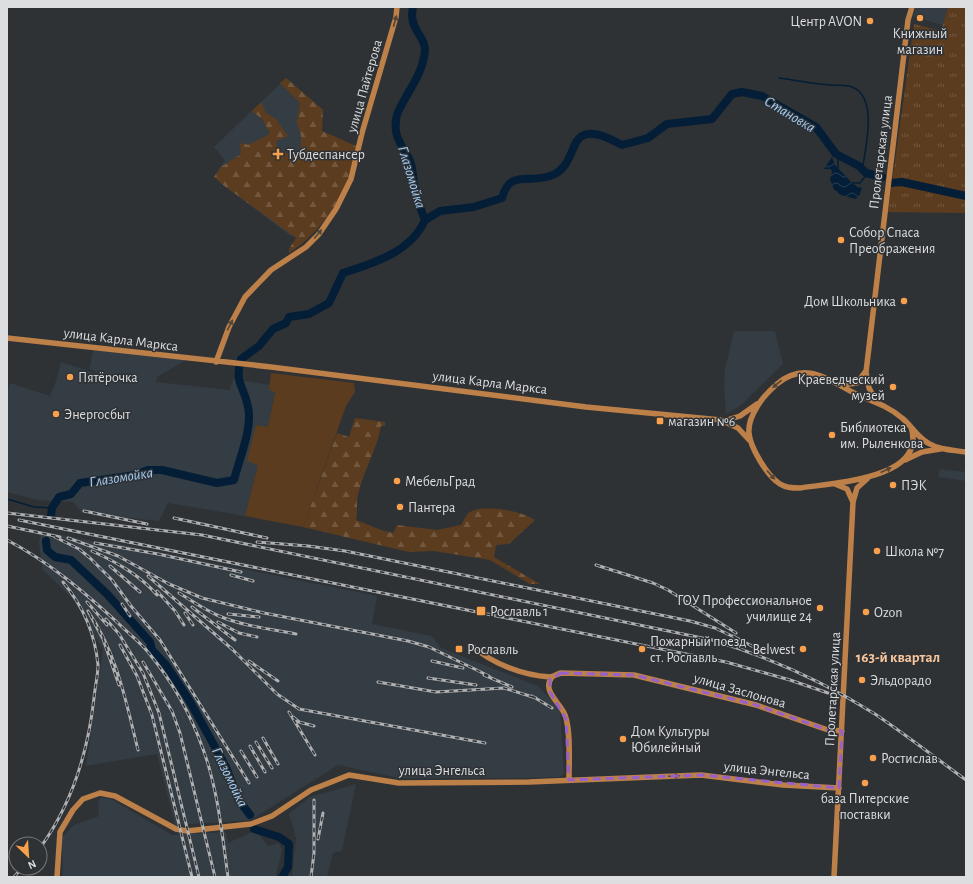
<svg xmlns="http://www.w3.org/2000/svg" width="973" height="884" viewBox="0 0 973 884" font-family="'Alegreya Sans',sans-serif">
	<style>
		.built { fill: #343c44 }
		.grass { fill: url(#grass-tufts) }
		.forest { fill: url(#forest-firs) }
		.pitch { fill: #5c3c1f }
		.water { fill: url(#water-waves) }
		.lines { fill: none; stroke-linecap: round; stroke-linejoin: round }
		.stream { stroke: #031e36; stroke-width: 1.5 }
		.river { stroke: #031e36; stroke-width: 8 }
		.secondary { stroke: #bd8049; stroke-width: 5.5 }
		.rail-casing { stroke: #aeb0b2; stroke-width: 3 }
		.rail { stroke: #2f3235; stroke-width: 1.5; stroke-dasharray: 4.5; stroke-linecap: butt }
		.oneway { fill: #52463a }
		.marked { fill: none; stroke: #9861c9; stroke-width: 3; stroke-dasharray: 8 5; stroke-linejoin: round }
		.poi-dot { fill: #f9a04c; stroke: #2f3235; stroke-width: 1.5 }
		.labels { text-anchor: middle; stroke-width: 3; stroke-linejoin: round; paint-order: stroke }
		.poi-label { font-size: 14px; fill: #dcdee0; stroke: #2f3235; text-anchor: start }
		.street-label { font-size: 14px; fill: #dcdee0; stroke: #2f3235 }
		.water-label { font-size: 15px; font-style: italic; fill: #a2cdf6; stroke: #2f3235 }
		.neighbourhood-label { font-size: 15px; font-weight: bold; fill: #f7c59b; stroke: #2f3235 }
	</style>
	<defs>
		<pattern id="grass-tufts" width="24" height="20" patternUnits="userSpaceOnUse"><rect width="24" height="20" fill="#5c3c1f"/><path d="M3 7l-1-3M5 7V3M7 7l1-3M15 17l-1-3M17 17v-4M19 17l1-3" fill="none" stroke="#73583f"/></pattern>
		<pattern id="forest-firs" width="22" height="20" patternUnits="userSpaceOnUse"><rect width="22" height="20" fill="#5c3c1f"/><path d="M5 1l3.5 6h-7zM16 11l3.5 6h-7z" fill="#73583f"/></pattern>
		<pattern id="water-waves" width="16" height="10" patternUnits="userSpaceOnUse"><rect width="16" height="10" fill="#031e36"/><path d="M0 5q4-4 8 0t8 0" fill="none" stroke="#273e53"/></pattern>
	</defs>
	<rect width="100%" height="100%" fill="#2f3235"/>
	<path class="built" d="M916,7H948L943,25L913,17Z
		M286,78L323,110L322,131L338,139L291,236L223,185L214,177L225,160L214,147Z
		M734,331H775L783,364L741,405L726,414L724,387L725,369Z
		M94,348L188,359L157,377L156,382L230,390L233,379L270,385L269,390L275,391L268,427L256,425L258,465L245,516L168,503L159,521L82,513L73,502L37,500L7,492V394L10,383L50,396L56,381L61,362L108,377L89,369Z
		M940,469L966,472V481L938,477Z
		M41,531L108,544L109,542L377,596L372,624L432,636L441,648L538,686L560,710L564,774L559,777L525,778H398L338,765L251,820L175,825L157,754L86,766L103,650L75,601L42,569L39,542Z
		M356,784L342,851L333,853L327,877H292L296,838L289,814L292,811L310,797Z
		M101,797L111,799L172,835L226,832L228,843L256,830L268,846L279,843L282,850L276,875L274,877H63L62,837L74,825L99,816L98,802Z"/>
	<path class="grass" d="M948,7H966V213L888,212L914,24L941,31Z"/>
	<path class="forest" d="M286,78L323,110L322,131L356,146C352,187 324,231 289,253V249L296,238L223,185L214,177L221,167L241,154L240,144L244,143L248,145L270,134L262,119L252,111L261,102L266,113L275,118L288,136L276,141L278,151L291,154L301,150V136L297,122L300,103L280,83Z
		M355,418L385,422V426H381C377,450 363,471 358,495C356,503 358,511 356,520L381,530L393,533L397,525L437,530L461,525C464,521 466,514 470,512C484,504 523,511 535,520L509,544L496,545L494,557L540,584H530L490,560L434,551L409,552L303,527L337,433L349,437Z"/>
	<path class="pitch" d="M271,373L354,383L355,392L346,406L303,527L245,516L258,465L247,461L256,425L268,427L275,392L269,390Z"/>
	<path class="water" d="M832,157L835,165L852,183L862,188L859,196L855,199L838,194L837,191L834,190L830,179L832,173L831,169H824Z"/>
	<g class="lines">
		<path class="stream" d="M779,78C796,80 813,84 831,85C837,86 846,84 852,87C879,97 865,150 862,171
			M838,155V168
			M852,183H860L867,174
			M7,499L34,507L52,508"/>
		<path class="river" d="M413,7C408,29 425,35 425,50C423,74 409,89 399,110C396,115 395,125 396,131C397,142 406,151 410,161C413,169 413,177 414,185C417,196 420,209 425,220
			M890,183L902,182L966,196
			M425,220L440,211L474,207L502,198C510,167 531,186 555,174C573,164 571,140 584,135C595,130 612,140 622,145L648,138L667,124L712,119L732,94L742,92L762,96L816,127L836,154L859,166L866,173L882,177
			M51,515L52,508L59,497L71,494L80,483L135,475L148,470H162L217,483L234,480C239,460 253,427 248,407C244,385 234,384 241,359L259,346L273,329L286,323L289,317L309,314L329,303L343,273C374,263 411,252 425,220
			M46,541L47,550L55,557L71,560L107,594L150,642L152,650L166,665L189,700L226,767L238,799L250,815
			M254,829L279,837L289,844L288,867L282,877"/>
		<path class="secondary" d="M7,338L271,367L586,407L721,420L738,428L751,442
			M216,362L229,327L245,297L271,270L306,247L319,234L336,209L351,179L362,133L396,17L397,7
			M842,385L857,383L865,372
			M877,402L869,388L866,372L908,20L912,7
			M724,421L740,416L757,404
			M911,427C928,479 833,483 800,488C793,488 786,488 780,484C767,476 750,447 749,433C748,423 752,415 757,407C762,398 769,391 777,384C806,360 828,380 856,394C872,401 888,406 902,418C911,425 917,437 928,443C939,450 953,450 966,452
			M905,460L922,452L940,449
			M835,484L847,489L853,502
			M472,646C493,664 522,675 550,677C553,677 557,674 561,673L634,675L756,705L828,730L842,731
			M552,677C541,691 561,703 565,715C571,730 569,763 569,780
			M57,877L60,832L73,810L83,799L100,793L115,796L176,829L187,831L251,824L272,816L311,790L349,775L399,783L529,782L701,775L783,785L839,788
			M834,877L853,502L857,488L868,478"/>
		<defs>
			<path id="rail" d="M84,511L147,524
				M7,513L202,535L712,640C769,657 824,682 875,714C906,735 936,758 966,780
				M174,518L267,538
				M19,520L726,662L790,680L828,693
				M7,526L60,537
				M55,537L79,549L90,558L112,580L131,606L160,640L249,783
				M68,538L118,556L169,584L202,598L264,613L408,641L429,647L489,676
				M7,540C49,562 83,591 118,623C128,633 140,642 148,652C172,681 191,715 203,749C218,790 222,834 228,877
				M257,542L308,546L345,551L690,621L715,628L738,639
				M95,543L158,554L241,572
				M92,551C116,562 140,575 157,595
				M596,565L653,583L668,590L736,633
				M110,566L140,592
				M231,575L253,581
				M148,576L232,649L277,694L299,709L485,743
				M157,591L175,611L184,625
				M179,593C192,601 205,610 219,616C243,626 270,629 296,634
				M87,602L107,625
				M122,604L130,616
				M192,607L235,640
				M185,613L193,625
				M228,614L259,617
				M106,619L119,634L143,673L159,713L199,877
				M218,622L239,633L257,637
				M733,636L765,653
				M120,645L137,676L152,715L192,877
				M249,661L278,681
				M432,661L463,668
				M143,662L172,711L180,733L215,877
				M484,675L512,687
				M428,678L476,685
				M378,682L436,692L504,688L536,698
				M119,685L103,639L88,611C117,653 126,702 138,750
				M532,696L552,708
				M289,712L315,755
				M293,717L299,722L314,726
				M263,738L278,764
				M256,742L272,768
				M250,746L265,772
				M241,751L257,777
				M318,839L323,813
				M40,848C72,804 88,752 94,698C95,687 98,675 98,665C95,633 83,606 63,582
				M14,877L22,868
				M311,877L314,853V800"/>
		</defs>
		<use href="#rail" class="rail-casing"/>
		<use href="#rail" class="rail"/>
	</g>
	<defs><path id="oneway-solid" d="M-6-.8H1V-3.2L6.5 0L1 3.2V.8H-6Z"/></defs>
	<g class="oneway">
		<use href="#oneway-solid" transform="translate(395 21) rotate(-75)"/>
		<use href="#oneway-solid" transform="translate(318 234) rotate(-50)"/>
		<use href="#oneway-solid" transform="translate(230 325) rotate(-63)"/>
		<use href="#oneway-solid" transform="translate(777 384) rotate(139)"/>
		<use href="#oneway-solid" transform="translate(886 470) rotate(-25)"/>
		<use href="#oneway-solid" transform="translate(771 475) rotate(48)"/>
		<use href="#oneway-solid" transform="translate(674 776) rotate(-3)"/>
	</g>
	<path class="marked" d="M561,673L634,675L756,705L828,730L842,731L839,788L701,775L569,780L566,719L550,692V679Z"/>
	<g class="poi-dot">
		<circle cx="920" cy="18" r="4"/>
		<circle cx="870" cy="21" r="4"/>
		<path d="M276 148h4v4h4v4h-4v4h-4v-4h-4v-4h4z"/>
		<circle cx="841" cy="240" r="4"/>
		<circle cx="904" cy="301" r="4"/>
		<circle cx="70" cy="377" r="4"/>
		<circle cx="893" cy="387" r="4"/>
		<circle cx="56" cy="414" r="4"/>
		<rect x="656" y="417" width="8" height="8" rx="2"/>
		<circle cx="832" cy="435" r="4"/>
		<circle cx="397" cy="481" r="4"/>
		<circle cx="893" cy="485" r="4"/>
		<circle cx="400" cy="507" r="4"/>
		<circle cx="877" cy="551" r="4"/>
		<circle cx="820" cy="608" r="4"/>
		<rect x="476" y="606" width="10" height="10" rx="2"/>
		<circle cx="866" cy="612" r="4"/>
		<rect x="455" y="645" width="8" height="8" rx="2"/>
		<circle cx="642" cy="649" r="4"/>
		<circle cx="803" cy="649" r="4"/>
		<circle cx="862" cy="680" r="4"/>
		<circle cx="623" cy="739" r="4"/>
		<circle cx="873" cy="758" r="4"/>
		<circle cx="865" cy="783" r="4"/>
	</g>
	<g class="labels">
		<g class="poi-label">
			<text x="862" y="26" text-anchor="end">Центр AVON</text>
			<text x="920" y="38" text-anchor="middle">Книжный<tspan x="920" dy="16">магазин</tspan></text>
			<text x="287" y="159">Тубдеспансер</text>
			<text x="849" y="237">Собор Спаса<tspan x="849" dy="16">Преображения</tspan></text>
			<text x="896" y="306" text-anchor="end">Дом Школьника</text>
			<text x="78" y="382">Пятёрочка</text>
			<text x="885" y="384" text-anchor="end">Краеведческий<tspan x="885" dy="16">музей</tspan></text>
			<text x="64" y="419">Энергосбыт</text>
			<text x="668" y="426">магазин №6</text>
			<text x="840" y="432">Библиотека<tspan x="840" dy="16">им. Рыленкова</tspan></text>
			<text x="405" y="486">МебельГрад</text>
			<text x="901" y="490">ПЭК</text>
			<text x="408" y="512">Пантера</text>
			<text x="885" y="556">Школа №7</text>
			<text x="812" y="605" text-anchor="end">ГОУ Профессиональное<tspan x="812" dy="16">училище 24</tspan></text>
			<text x="490" y="616">Рославль 1</text>
			<text x="874" y="617">Ozon</text>
			<text x="650" y="646">Пожарный поезд<tspan x="650" dy="16">ст. Рославль</tspan></text>
			<text x="467" y="654">Рославль</text>
			<text x="795" y="654" text-anchor="end">Belwest</text>
			<text x="870" y="685">Эльдорадо</text>
			<text x="631" y="736">Дом Культуры<tspan x="631" dy="16">Юбилейный</tspan></text>
			<text x="881" y="763">Ростислав</text>
			<text x="865" y="803" text-anchor="middle">база Питерские<tspan x="865" dy="16">поставки</tspan></text>
		</g>
		<g class="street-label">
			<text transform="translate(364 86) rotate(-74)" y="5">улица Пайтерова</text>
			<text transform="translate(880 152) rotate(-83)" y="5">Пролетарская улица</text>
			<text transform="translate(121 339) rotate(7)" y="5">улица Карла Маркса</text>
			<text transform="translate(490 382) rotate(7)" y="5">улица Карла Маркса</text>
			<text transform="translate(832 689) rotate(-87)" y="5">Пролетарская улица</text>
			<text transform="translate(740 690) rotate(16)" y="5">улица Заслонова</text>
			<text x="442" y="775">улица Энгельса</text>
			<text transform="translate(767 770) rotate(6)" y="5">улица Энгельса</text>
		</g>
		<g class="water-label">
			<text transform="translate(790 114) rotate(31)" y="5">Становка</text>
			<text transform="translate(412 177) rotate(73)" y="5">Глазомойка</text>
			<text transform="translate(121 477) rotate(-9)" y="5">Глазомойка</text>
			<text transform="translate(230 777) rotate(64)" y="5">Глазомойка</text>
		</g>
		<g class="neighbourhood-label">
			<text x="898" y="662">163-й квартал</text>
		</g>
	</g>
	<rect width="973" height="884" fill="none" stroke="#dcdee0" stroke-width="16"/>
	<g transform="translate(28 856) rotate(155)"><circle r="19" fill="#2f3235" stroke="#747779"/>
	<path d="M0-3L7 15L0 10L-7 15Z" fill="#f9a04c"/>
	<text y="-6" font-size="11" font-weight="bold" text-anchor="middle" fill="#dcdee0">N</text>
	</g>
</svg>
